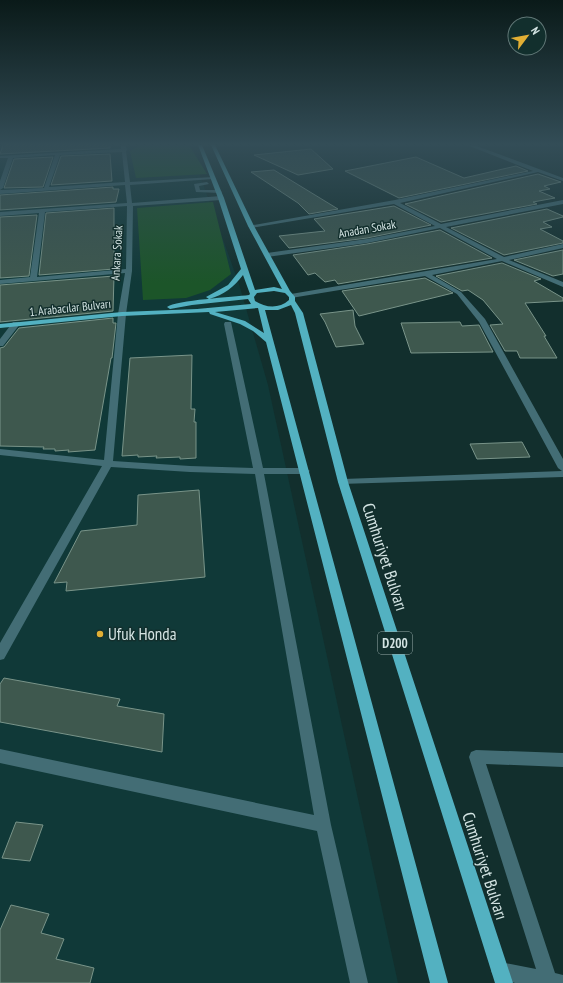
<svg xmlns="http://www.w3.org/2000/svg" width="563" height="983" viewBox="0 0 563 983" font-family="'PT Sans Narrow',sans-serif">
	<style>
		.built { fill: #103938 }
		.green { fill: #1c5529 }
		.building { fill: #3e584e; stroke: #799489 }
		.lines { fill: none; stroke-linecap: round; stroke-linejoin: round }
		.minor { fill: #436d75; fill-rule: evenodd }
		.major { fill: #53b1c1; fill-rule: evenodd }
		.poi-dot { fill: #e1af34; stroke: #122f2d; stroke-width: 1.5 }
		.labels { text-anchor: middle; stroke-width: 3; stroke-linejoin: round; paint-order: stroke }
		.far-street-label { font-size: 12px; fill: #d4e4e3; stroke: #122f2d }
		.shield { fill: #122f2d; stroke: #9aaeac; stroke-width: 1 }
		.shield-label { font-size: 13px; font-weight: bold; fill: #d4e4e3 }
		.near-street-label { font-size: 17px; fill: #d4e4e3; stroke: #122f2d }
		.near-poi-label { font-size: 17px; fill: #d4e4e3; stroke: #122f2d; text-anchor: start }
	</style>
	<rect width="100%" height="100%" fill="#122f2d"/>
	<path class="built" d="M0,145H189L239,284L268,385L398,983H0Z"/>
	<path class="green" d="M141,145H189L207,174L136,178L130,151Z
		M213,202L231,274L210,290L186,298L143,300L137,208Z"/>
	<path class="building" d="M3,145H110V148L0,154Z
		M311,149L333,169L298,175L254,155Z
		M110,154L112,181L51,185L61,156Z
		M53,157L43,187L4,188L14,159Z
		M416,157L464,178L516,166L528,171L399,198L345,171Z
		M274,170L338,209L309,214L298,203L251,172Z
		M538,174L561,182L544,186L550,189L539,191L555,198L533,202L537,204L441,222L405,204Z
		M113,187V189H119L116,202L0,210V195Z
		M394,206L431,225L367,238L289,248L279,236L325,231L314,219Z
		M114,208V269L39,275L46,213Z
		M547,209L563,216V217L543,222L552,227L540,229L563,241V243L504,255L451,228Z
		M37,215L29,276L0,278V217Z
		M440,230L492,258L338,284L335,280L325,282L315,273L308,275L293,255L367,244Z
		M563,250V274L553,276L514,260Z
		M502,263L541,279L534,281L563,298V301L525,303L546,336H544L557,358H520L517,351H505L490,325L503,324L483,300L468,290L462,291L436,276Z
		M114,276L113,311L0,322V285Z
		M425,278L453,293L359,316L342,291Z
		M353,310L355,326L364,344L336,347L325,322L320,314Z
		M113,318V323H116L112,358H111L95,450L68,452L69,450L55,451V449H43L44,447L0,446V348L4,347L19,328Z
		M460,322L462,326L479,325L493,352L411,353L401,323Z
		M192,355L191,409H195L194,422H196V458L180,459V457L156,458L157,456L138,457V455L122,456L130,358Z
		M522,442L530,457L477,459L470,444Z
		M199,490L205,577L66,591L67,582L54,583L81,531L137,525L138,495Z
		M4,678L120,699L117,706L164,714L162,752L0,722V684Z
		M16,822L43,825L30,861L2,858Z
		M11,905L49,914L41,933L64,939L56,959L94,968L90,983H0V930Z"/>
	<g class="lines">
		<path class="minor" d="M121,145H125L127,150L126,151L130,182L213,177L215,178L213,179L130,185L132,203L221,196L224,198L221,200L133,206L132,271L126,314L113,461L190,466L253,468L224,324L225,322H231L263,468H305L310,471L305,474H264L331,825L368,983H350L317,831L0,763V749L314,815L255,474L190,472L111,467L4,659L0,660V643L102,466L0,455V449L104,460L118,314L125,273L0,284V280L30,277L39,213L0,216V212L127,203L125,185L0,194V190L44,188L55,155L13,158L3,188L0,190V181L8,158H0V156L121,149ZM122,152L125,182L49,187L60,155ZM127,206L126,269L37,277L45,212Z
			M467,145H474L563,178V181L538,172L400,203L441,224L563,200V204L446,227L504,257L563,244V248L509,260L563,282V287L502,261L432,275L461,292L485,319L563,459V477L340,484L338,482L340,480L343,479L562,471L558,468L479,322L457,294L425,276L291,298L288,296L291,294L497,259L440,228L367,243L267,257L264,255L267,253L367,239L435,226L394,204L251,228L248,226L395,200L533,171Z
			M207,182L209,184L199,186L200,190H219L222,192L221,193L196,192L194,184Z
			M13,322H19L20,324L3,346H0V339Z
			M476,750L563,753V767L486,764L555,973L563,975V983H515L494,977L491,971L494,965L500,962L536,969L469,757L471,752Z"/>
		<path class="major" d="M198,145H202L224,198L255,290L274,287L282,289L248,226L211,145H215L254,226L290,291L295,297V301L303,313L348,482L513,983H495L338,482L295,313L291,305L278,310H265L448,983H430L266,342L253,331L240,324L210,314L209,312L122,316L0,328V324L122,312L197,309L251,304L248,299L192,305L170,309L167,307C176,300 234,297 249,295L250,294L243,275C234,287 224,295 209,299L206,297L228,285L241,269L218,198ZM274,291L285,293L289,297V300C279,309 266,308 255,301L254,297L257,293ZM258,308L264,333L245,321L215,312Z"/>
	</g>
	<linearGradient id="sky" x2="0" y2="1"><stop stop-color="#0a1a19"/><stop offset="0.51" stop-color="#334d57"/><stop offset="1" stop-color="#334d57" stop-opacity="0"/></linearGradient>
	<rect width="563" height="283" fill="url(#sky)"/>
	<circle class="poi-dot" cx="100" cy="634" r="4"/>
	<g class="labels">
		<g class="far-street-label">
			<text transform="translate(367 229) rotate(-10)" y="4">Anadan Sokak</text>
			<text transform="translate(117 253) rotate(-87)" y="4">Ankara Sokak</text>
			<text transform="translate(70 308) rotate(-6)" y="4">1. Arabacılar Bulvarı</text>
		</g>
		<rect class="shield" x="378" y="632" width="34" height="22" rx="3"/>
		<g class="shield-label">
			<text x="395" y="648">D200</text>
		</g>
		<g class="near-street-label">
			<text transform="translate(385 557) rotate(72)" y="6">Cumhuriyet Bulvarı</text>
			<text transform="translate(485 866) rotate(72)" y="6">Cumhuriyet Bulvarı</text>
		</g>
		<g class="near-poi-label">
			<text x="108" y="640">Ufuk Honda</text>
		</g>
	</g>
	<g transform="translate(527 36) rotate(58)"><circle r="19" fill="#122f2d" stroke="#607776"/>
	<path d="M0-3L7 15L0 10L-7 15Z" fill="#e1af34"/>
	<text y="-6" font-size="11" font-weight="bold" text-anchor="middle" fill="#d4e4e3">N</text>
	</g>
</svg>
